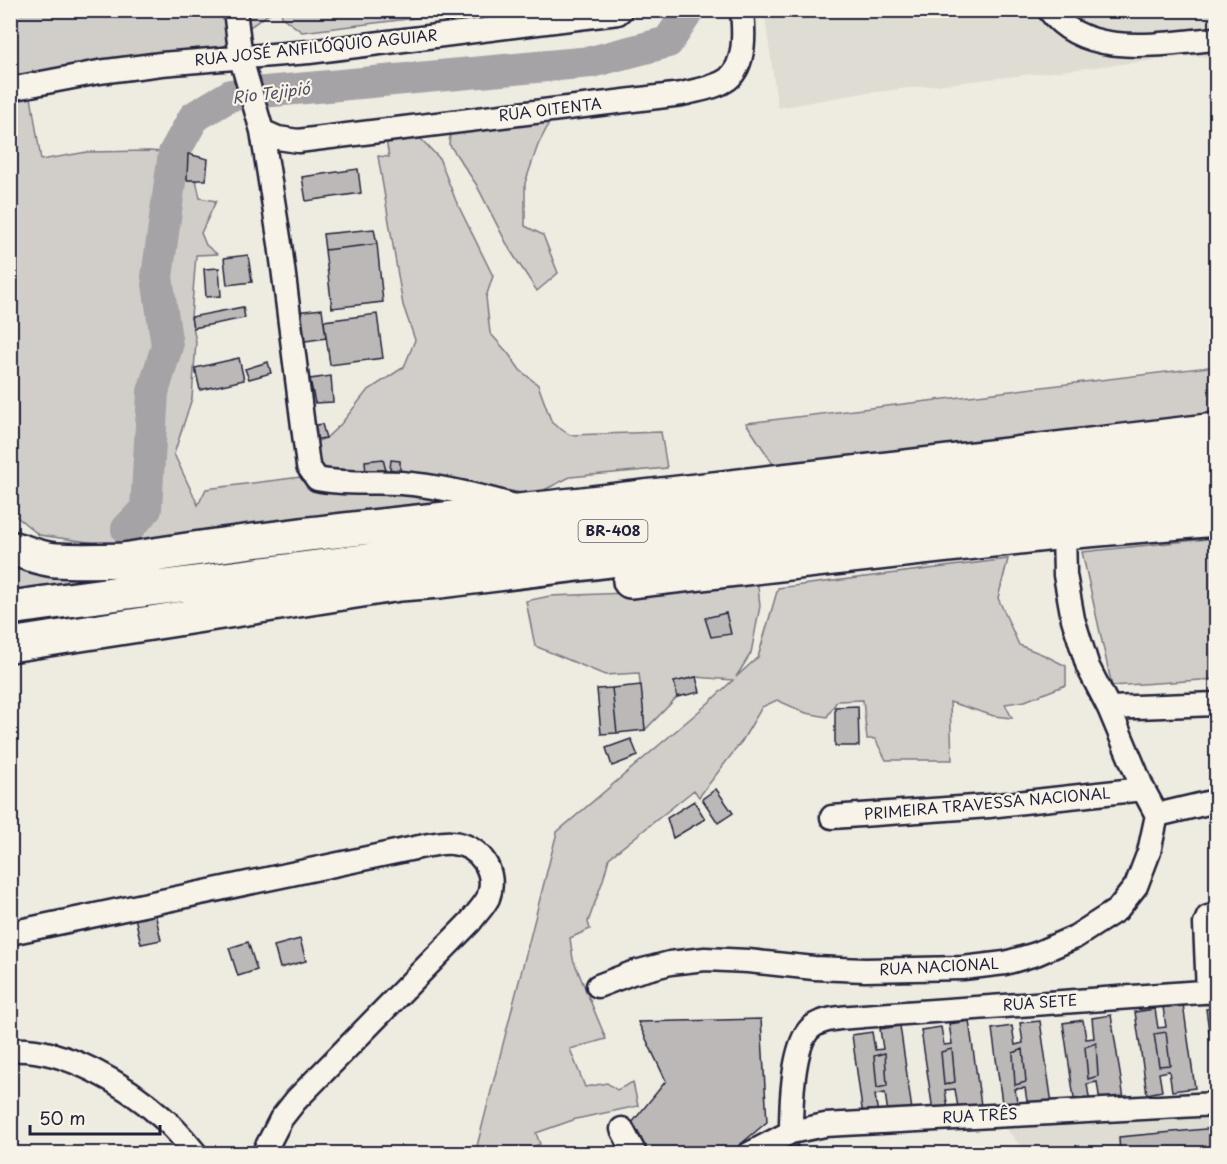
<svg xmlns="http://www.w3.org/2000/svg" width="1227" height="1164" viewBox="0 0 1227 1164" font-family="'Playpen Sans',sans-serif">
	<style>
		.built { fill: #dfdcd4 }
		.green { fill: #d1cdc9; stroke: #7a7882; stroke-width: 1.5 }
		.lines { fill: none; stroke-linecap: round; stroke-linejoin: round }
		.river { stroke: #a6a3a6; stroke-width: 32 }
		.building { fill: #bbb8b7; stroke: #22223b; stroke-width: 1.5 }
		.minor-casing { stroke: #22223b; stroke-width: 27 }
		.highway-casing { stroke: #22223b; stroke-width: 38 }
		.minor { stroke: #f7f3e8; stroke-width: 22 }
		.highway { stroke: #f7f3e8; stroke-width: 33 }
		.labels { text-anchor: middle; stroke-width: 4.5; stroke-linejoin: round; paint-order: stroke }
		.shield { fill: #f7f3e8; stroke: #62616f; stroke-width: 1.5 }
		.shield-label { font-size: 14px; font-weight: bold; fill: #22223b }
		.street-label { font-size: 15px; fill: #22223b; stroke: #f7f3e8 }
		.water-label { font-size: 16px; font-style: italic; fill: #504f60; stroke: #f7f3e8 }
	</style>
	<rect width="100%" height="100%" fill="#eeebe1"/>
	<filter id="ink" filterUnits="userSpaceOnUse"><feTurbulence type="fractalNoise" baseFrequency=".0167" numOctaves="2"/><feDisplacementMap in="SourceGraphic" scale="12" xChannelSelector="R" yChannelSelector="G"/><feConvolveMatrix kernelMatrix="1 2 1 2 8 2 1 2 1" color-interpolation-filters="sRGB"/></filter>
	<g filter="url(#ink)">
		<path class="built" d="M764,11H1216V57L1191,56L857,94L778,108Z
			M1216,1107V1153H1026L1001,1122Z"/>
		<path class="green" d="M244,10L273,11L247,29Z
			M10,11H225L230,41L218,50L11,78Z
			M281,11V10L473,11L302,32L282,17Z
			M31,97L41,160L87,152L149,151L188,154L187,180H196L200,198L216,201L201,233L206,245L217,254L196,255L191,317L196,342L192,398L174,454L198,505L206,489L301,477L310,474L493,503L131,548L39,535L11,512L10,102Z
			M553,116L538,145L525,183V226L543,235L558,273L537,291L510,250L476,184L449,144L451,128Z
			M421,139L439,158L456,201L493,276L486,297L490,333L508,353L520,370L538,385L552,423L570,435L661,432L667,468L570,477L534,495L454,481L319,470L315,442L326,438L341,424L367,391L404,367L415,340L403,305L378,156L389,157L386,140Z
			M1216,366V417L777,470L746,423Z
			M1216,538V679L1112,686L1082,552Z
			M1008,559L998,598L1019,645L1044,655L1066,666V685L1025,701L1005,704L1012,718L994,716L950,702L952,760H886L875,739H867L863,700L837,701L827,717L806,713L777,700L762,707L742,741L699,797L694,790L609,858L603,880L588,922L590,929L570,938L573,959L606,1039L570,1049L585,1087L607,1083L617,1090L633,1082L638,1106L576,1119L536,1133L540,1144L517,1153L475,1154L557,832L705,706L733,680L696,677L674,682L677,697L645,730L639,673L605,675L535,646L526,601L550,596L653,592L757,577L760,606L751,653L736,677L758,657L778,588Z
			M10,562L157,571L11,598Z"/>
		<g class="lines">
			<path class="river" d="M127,529L146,509L153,392L167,346L157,277L174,153L194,117L231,95L591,62L668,42L689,10"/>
		</g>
		<path class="building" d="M188,154L208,159L206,180H187Z
			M358,169L361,193L306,201L302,177Z
			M374,229L377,244L325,250L323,234Z
			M377,244L383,302L332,308L325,250Z
			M248,255L252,282L227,285L224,258Z
			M219,268L221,296L206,297L204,269Z
			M243,307L245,318L193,328L191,317Z
			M322,309L326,338L299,342L295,312Z
			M377,314L383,358L330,365L324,321Z
			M239,358L244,380L200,390L195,368Z
			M268,362L271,373L249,379L245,369Z
			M331,376L333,402L315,403L310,379Z
			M322,424L326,438L311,440V426Z
			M383,459L386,471L366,474L365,461Z
			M391,460L400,461V475L396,476L395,470L390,469Z
			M726,613L731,634L711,637L705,618Z
			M696,677L700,692L677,697L674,682Z
			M641,685L645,730L617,733L612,688Z
			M612,688L617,733L601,734L597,689Z
			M858,706L859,746H835V707Z
			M631,739L638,756L612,766L606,748Z
			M716,789L733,813L718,823L702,799Z
			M694,801L705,819L673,838L667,818Z
			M155,913L161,940L141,944L135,917Z
			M300,939L306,961L280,968L274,946Z
			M248,942L257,970L238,976L229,948Z
			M1183,1004L1195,1088L1172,1091L1169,1071L1159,1073L1162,1091L1147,1094L1135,1012L1155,1009L1158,1028L1166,1027L1163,1007Z
			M1216,1008V1082L1206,1009Z
			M1111,1015L1124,1099L1100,1102L1097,1082L1087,1084L1090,1103L1075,1105L1063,1023L1083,1020L1086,1039L1094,1038L1092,1018Z
			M761,1019L767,1122L729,1154H639L627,1129L666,1081L638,1022Z
			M969,1021L981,1105L958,1108L955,1089L945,1090L948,1109L933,1111L921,1030L941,1027L944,1045L952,1044L949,1024Z
			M1040,1021L1052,1104L1028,1108L1025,1088L1015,1089L1018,1108L1003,1110L992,1029L1012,1026L1015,1045L1023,1043L1020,1023Z
			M900,1026L912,1110L888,1113L885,1093L875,1095L878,1114L863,1116L852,1035L872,1032L875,1050L883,1049L880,1029Z
			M1166,1032L1170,1065L1159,1066L1154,1034Z
			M1096,1043L1098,1076L1088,1079L1085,1047Z
			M952,1049L955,1082L944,1085L941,1052Z
			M1023,1049L1026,1082L1015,1085L1013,1053Z
			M885,1053L887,1086L877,1088L874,1056Z
			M1216,1128V1154H1120L1119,1137Z
			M797,1145L804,1154H787Z"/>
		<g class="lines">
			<defs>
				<path id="minor" d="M235,10L241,59L262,131L278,138L298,141L682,94C696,90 716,88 728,79C746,64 744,32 742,10
					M1049,10C1086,60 1163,43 1216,39
					M10,89L99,72L161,64L309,52L618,13L621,10
					M262,131L280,244L308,466L317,479C345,485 373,481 401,483C440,486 477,495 515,506
					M1109,708L1216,704
					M1157,815L1216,801
					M832,817L989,806L1143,789
					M10,933L429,845C436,844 445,842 452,843C480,845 498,872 488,898C484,906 476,914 471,921L296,1100L281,1119L263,1154
					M598,986L632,973L670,963L705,959L748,961L814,968L865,970L963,968L1005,963L1036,954L1075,937L1117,910L1136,886L1149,852L1157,815L1143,789L1109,708L1088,667L1073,619L1065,575L1064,532
					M1208,992L1205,924L1208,917L1216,915
					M10,1050C63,1046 127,1085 164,1119C176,1129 186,1142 196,1154
					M622,1129L635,1154
					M791,1132C791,1108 792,1042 812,1027C825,1017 847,1018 863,1016L1216,991
					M749,1154L791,1132L825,1125L1216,1104"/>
				<path id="highway" d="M10,548C26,552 40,559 56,560C87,562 117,559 147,561
					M124,560C279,534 435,521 591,503C799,480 1008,455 1216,430
					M630,581L1064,532L1216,519
					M10,608C412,552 814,507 1216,460
					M10,645L400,584L440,581L1050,506L1216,490"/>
			</defs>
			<use href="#minor" class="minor-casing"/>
			<use href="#highway" class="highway-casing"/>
			<use href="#minor" class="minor"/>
			<use href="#highway" class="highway"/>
		</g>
	</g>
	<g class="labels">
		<rect class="shield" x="578.5" y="520" width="69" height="22" rx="4.5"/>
		<g class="shield-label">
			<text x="613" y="536">BR-408</text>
		</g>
		<g class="street-label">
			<text transform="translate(316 48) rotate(-6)" y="5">RUA JOSÉ ANFILÓQUIO AGUIAR</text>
			<text transform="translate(550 110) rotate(-7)" y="5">RUA OITENTA</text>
			<text transform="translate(987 804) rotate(-5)" y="5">PRIMEIRA TRAVESSA NACIONAL</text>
			<text transform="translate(939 967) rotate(-3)" y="5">RUA NACIONAL</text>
			<text transform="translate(1040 1003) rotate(-4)" y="5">RUA SETE</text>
			<text transform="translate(980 1116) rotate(-3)" y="5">RUA TRÊS</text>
		</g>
		<g class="water-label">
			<text transform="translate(271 93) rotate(-7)" y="6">Rio Tejipió</text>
		</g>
	</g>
	<rect width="1227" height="1164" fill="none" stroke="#f7f3e8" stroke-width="36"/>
	<rect x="18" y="18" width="1191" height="1128" fill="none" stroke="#22223b" stroke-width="2" filter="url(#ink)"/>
	<path d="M30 1125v9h130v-9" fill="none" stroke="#22223b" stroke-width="3"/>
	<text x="39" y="1125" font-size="18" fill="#22223b" stroke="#f7f3e8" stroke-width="4.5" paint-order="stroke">50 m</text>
</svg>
